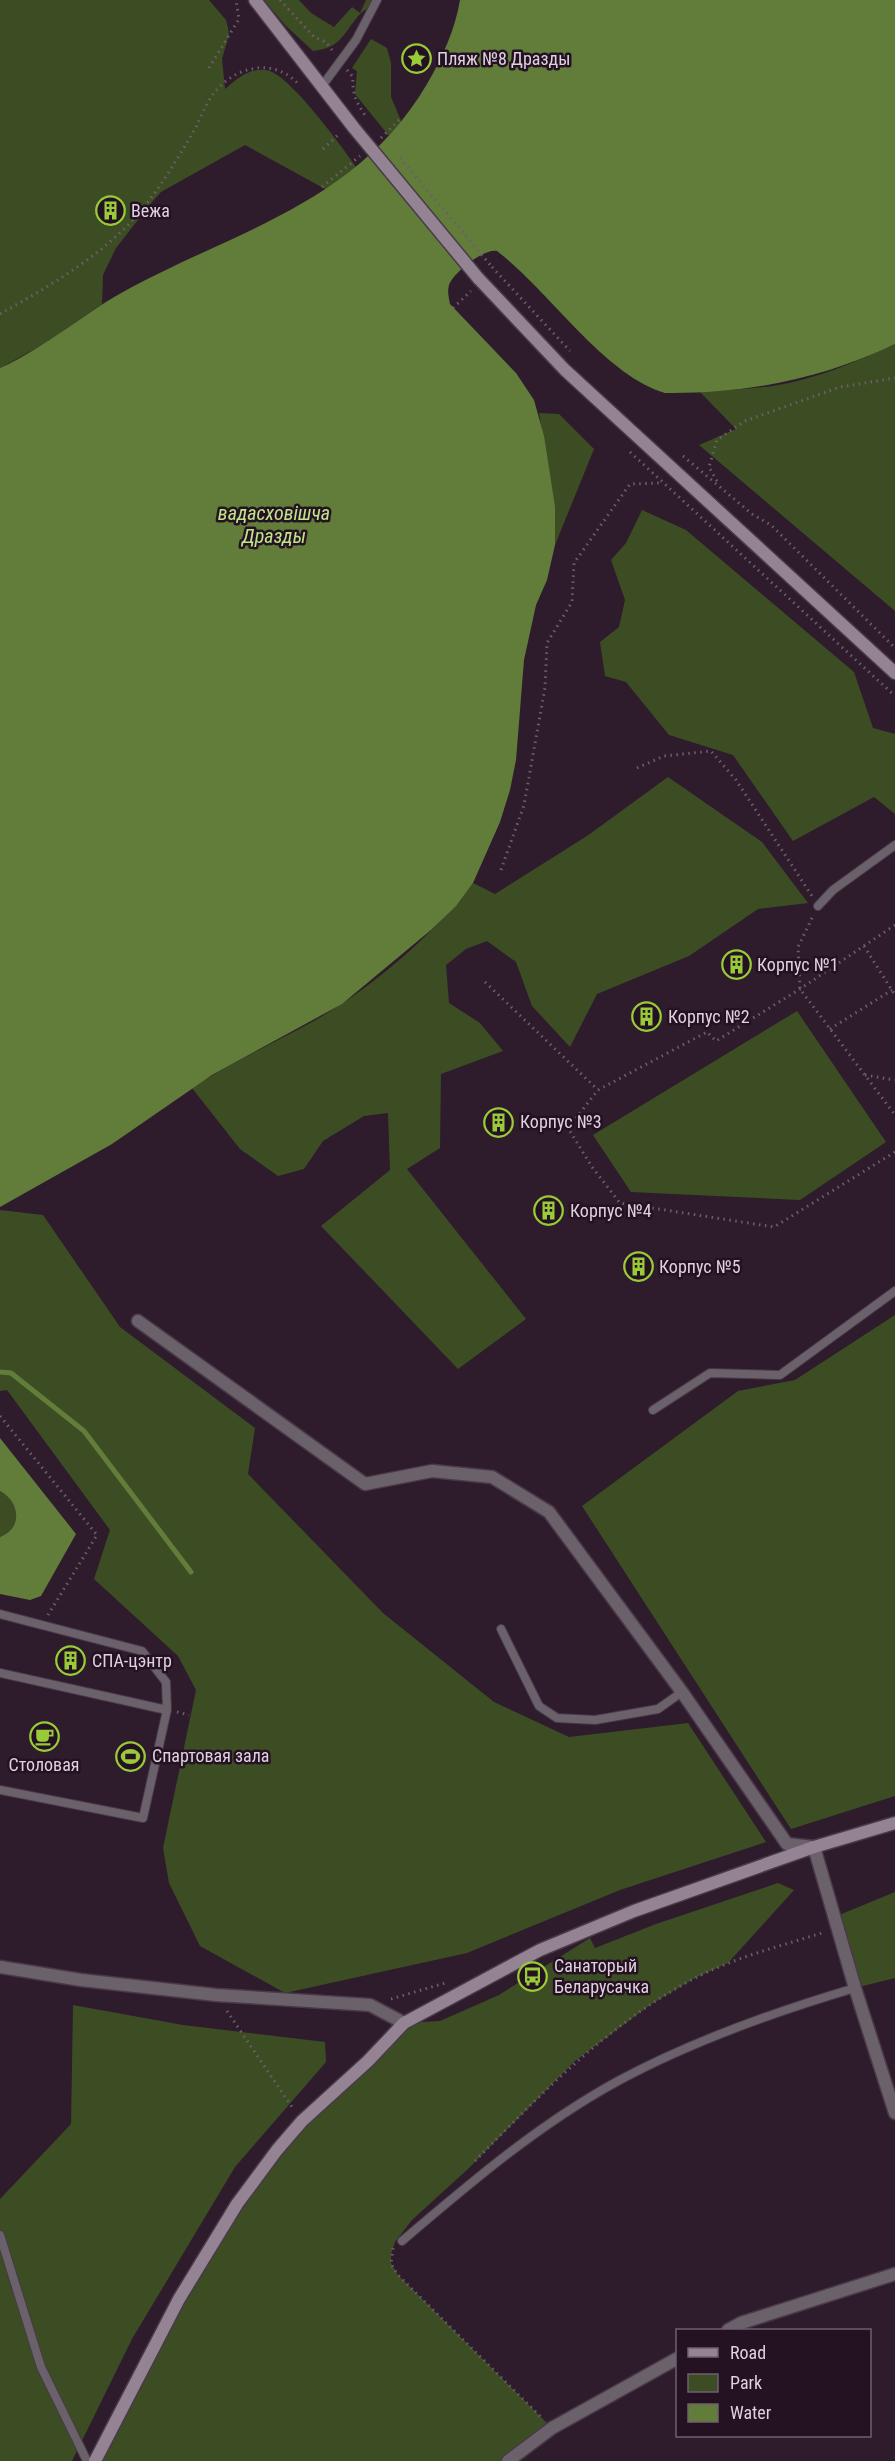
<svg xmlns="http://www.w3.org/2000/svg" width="895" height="2461" viewBox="0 0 895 2461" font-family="'Roboto Condensed',sans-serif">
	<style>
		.green { fill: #3c4d23 }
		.water { fill: #627c3a }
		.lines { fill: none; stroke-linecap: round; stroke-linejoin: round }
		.stream { stroke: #627c3a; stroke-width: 5 }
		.lane-casing { stroke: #4a3949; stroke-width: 10 }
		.street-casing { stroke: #4a3949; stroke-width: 15 }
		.secondary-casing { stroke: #4a3949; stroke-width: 15 }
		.path { stroke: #6e5e6d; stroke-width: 3; stroke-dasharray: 1.5 4.5; stroke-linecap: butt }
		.lane { stroke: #6b616a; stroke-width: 8 }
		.street { stroke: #6b616a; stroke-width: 12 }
		.secondary { stroke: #948493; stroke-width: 12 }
		.secondary-bridge-casing { stroke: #4a3949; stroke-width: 15; stroke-linecap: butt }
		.path-bridge { stroke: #6e5e6d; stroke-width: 3; stroke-dasharray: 1.5 4.5; stroke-linecap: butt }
		.secondary-bridge { stroke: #948493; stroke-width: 12 }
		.labels { text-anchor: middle; stroke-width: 5; stroke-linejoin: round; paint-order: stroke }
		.poi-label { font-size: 18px; fill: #dfd2de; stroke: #241223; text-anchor: start }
		.water-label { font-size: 20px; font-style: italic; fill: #bfe588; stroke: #241223 }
	</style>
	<rect width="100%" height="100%" fill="#2e1c2d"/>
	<path class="green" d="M0,0H209L226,20L228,28L229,35L222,59L225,89C237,79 248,68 266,70C288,72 342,147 357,168L327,190L245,145L161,192L152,202L116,248L103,275L102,304L44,344L0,368Z
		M264,0H299L311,13L334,27L352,7L360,13L366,0H377C373,8 365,8 359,15C343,34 341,48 313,51L285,25Z
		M371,39L387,48L391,63V97L402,123L389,136L355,94L357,71L352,68Z
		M895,344V611L699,445L736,429L700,392C724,390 749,389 773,386C816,379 856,362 895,344Z
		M539,413L559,414L594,449L555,545V506Z
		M642,510L686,530L854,672L873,728L895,734V814L874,797L793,841L733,755L669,735L626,682L605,676L600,642L619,627L625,600L611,560L626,543Z
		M668,777L762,842L808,903L758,909L689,956L597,994L570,1047L532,1006L516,962L487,941L466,949L446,965L449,1003L480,1023L503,1051L441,1074L440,1148L407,1169L526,1319L458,1369L321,1226L390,1170L388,1113L364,1116L323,1141L304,1169L278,1176L240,1149L192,1088C230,1063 272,1044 312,1022C368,991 435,934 473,883L495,894L587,836Z
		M797,1011L886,1142L800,1200L631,1192L593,1135Z
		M0,1210L43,1215L120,1327L255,1428L248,1474L383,1613L494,1702L569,1737L688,1723L766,1842L620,1890L467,1953L285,1993L200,1946L169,1883L163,1848L196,1690L178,1656L94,1579L110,1530L7,1390L0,1391Z
		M895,1315V1796L791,1829L582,1506L738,1391L795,1380Z
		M0,1491C20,1502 23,1528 0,1537Z
		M778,1883L794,1890L728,1963L695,1978L650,2005L575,2061L469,2168L412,2220L395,2242L391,2254V2263L398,2275L552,2428L508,2461H95L155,2342L277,2150L404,2023L440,2021L499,1995L590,1938L595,1948L656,1924Z
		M895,1892V1978L855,1988L839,1915Z
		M73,2005L183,2025L325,2042L326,2062L235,2167L132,2339L72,2461H0V2199L71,2124Z"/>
	<path class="water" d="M460,0H895V344C822,379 746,394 665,393C604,375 550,292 497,251C484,248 453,273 449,285C447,292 449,298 450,304L516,373L534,400L544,436L555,506V545L547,580L536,605L524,660L516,760L510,790L500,822L473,883L456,906L431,930L342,1004L212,1075L112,1144L0,1207V368C47,347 86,311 132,287C243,228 358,201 427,84C442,58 455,30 460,0Z
		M0,1438L76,1534L41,1596L30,1600L0,1594V1537C23,1528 20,1502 0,1491Z"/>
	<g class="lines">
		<path class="stream" d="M0,1372L11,1373L84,1431L191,1572"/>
		<defs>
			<path id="lane" d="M322,86L356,40L377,0
				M818,906L833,890L895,845
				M653,1410L710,1373L780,1375L895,1291
				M0,1614L142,1651L166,1682L167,1710L0,1673
				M501,1629L539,1706L557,1718L595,1720L658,1709L682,1692
				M0,1790L143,1818L167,1710
				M0,2235L41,2367L87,2461
				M402,2241C470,2183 539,2124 618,2081C692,2041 774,2012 855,1988"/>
			<path id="street" d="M138,1321L365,1484L432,1471L492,1477L549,1512L682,1692L787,1844L814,1847L855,1988L895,2113
				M0,1967L81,1980L216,1995L370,2005L404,2023
				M728,2330L741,2323L895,2274
				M508,2461L552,2428L678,2358"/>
			<path id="secondary" d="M255,0L354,128
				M478,278L565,370L895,673
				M95,2461L179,2299L237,2204L277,2150L302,2121L368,2061L404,2023L540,1950L634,1911L814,1847L895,1823"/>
		</defs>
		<use href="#lane" class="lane-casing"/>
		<use href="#street" class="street-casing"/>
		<use href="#secondary" class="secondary-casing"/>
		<path class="path" d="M280,0L314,37L326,42L332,50
			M209,68L239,19L236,0
			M347,70L353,77C352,93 356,102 365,115
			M381,138L400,119
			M323,149L339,134
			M322,187L360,156
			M492,267L570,351
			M453,308L471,291
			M0,314C46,288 93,261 130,223C156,196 176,161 195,129C201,117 206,103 214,93C236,65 276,57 300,86
			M630,452L895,696
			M683,456L752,514L771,525L895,648
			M717,481L709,467L717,440L745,421L840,387L895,378
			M637,768L664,756L711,751L736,780L812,896
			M501,870L524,805L545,688L547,643L572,602L574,563L630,484L659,483
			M812,918L798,947L800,989L895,1115
			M895,925L800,989L716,1041L707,1032L598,1090L568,1128L592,1167L620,1203L774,1227L895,1152
			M864,946L895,995
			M485,982L598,1090
			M830,1029L892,990
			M865,1075L895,1080
			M0,1416L97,1535L48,1615
			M177,1712L189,1715
			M391,1999L445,1983
			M227,2011L294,2110
			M475,2161C542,2093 609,2023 695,1978C736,1957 781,1946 825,1932
			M393,2248L391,2264L398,2275L543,2419"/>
		<use href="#lane" class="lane"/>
		<use href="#street" class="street"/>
		<use href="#secondary" class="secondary"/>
		<defs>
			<path id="secondary-bridge" d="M354,128L478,278"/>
		</defs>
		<use href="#secondary-bridge" class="secondary-bridge-casing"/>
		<path class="path-bridge" d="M400,158L492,267"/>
		<use href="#secondary-bridge" class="secondary-bridge"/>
	</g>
	<defs>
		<symbol id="sight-ring" viewBox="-11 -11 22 22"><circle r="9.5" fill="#241223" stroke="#98cb37" stroke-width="1.5"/><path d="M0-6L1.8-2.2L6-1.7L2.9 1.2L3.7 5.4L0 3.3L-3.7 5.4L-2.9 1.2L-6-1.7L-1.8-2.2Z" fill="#98cb37"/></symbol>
		<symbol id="building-ring" viewBox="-11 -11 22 22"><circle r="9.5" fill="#241223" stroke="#98cb37" stroke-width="1.5"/><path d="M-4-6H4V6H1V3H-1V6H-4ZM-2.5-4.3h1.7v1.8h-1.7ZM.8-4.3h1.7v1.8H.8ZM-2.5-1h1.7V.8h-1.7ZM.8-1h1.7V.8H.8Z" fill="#98cb37"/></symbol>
		<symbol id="cafe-ring" viewBox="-11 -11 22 22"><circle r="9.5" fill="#241223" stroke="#98cb37" stroke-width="1.5"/><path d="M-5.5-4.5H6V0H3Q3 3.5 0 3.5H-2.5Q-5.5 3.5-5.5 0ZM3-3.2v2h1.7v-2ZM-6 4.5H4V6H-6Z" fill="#98cb37"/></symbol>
		<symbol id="stadium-ring" viewBox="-11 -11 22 22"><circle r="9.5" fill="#241223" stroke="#98cb37" stroke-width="1.5"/><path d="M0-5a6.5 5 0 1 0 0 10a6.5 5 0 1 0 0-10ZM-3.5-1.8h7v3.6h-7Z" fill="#98cb37"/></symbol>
		<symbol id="bus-ring" viewBox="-11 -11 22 22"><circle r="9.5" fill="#241223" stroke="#98cb37" stroke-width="1.5"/><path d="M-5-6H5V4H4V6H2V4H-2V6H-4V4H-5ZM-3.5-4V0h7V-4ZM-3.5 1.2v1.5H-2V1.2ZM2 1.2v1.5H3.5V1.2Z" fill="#98cb37"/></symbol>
	</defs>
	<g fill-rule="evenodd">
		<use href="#sight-ring" x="400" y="42" width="33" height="33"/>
		<use href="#building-ring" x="94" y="194" width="33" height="33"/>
		<use href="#building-ring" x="720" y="948" width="33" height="33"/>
		<use href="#building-ring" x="630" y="1000" width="33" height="33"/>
		<use href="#building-ring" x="482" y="1106" width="33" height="33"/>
		<use href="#building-ring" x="532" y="1194" width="33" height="33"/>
		<use href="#building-ring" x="622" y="1250" width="33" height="33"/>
		<use href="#building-ring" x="54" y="1644" width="33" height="33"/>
		<use href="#cafe-ring" x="28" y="1720" width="33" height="33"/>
		<use href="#stadium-ring" x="114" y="1740" width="33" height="33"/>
		<use href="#bus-ring" x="516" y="1960" width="33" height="33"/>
	</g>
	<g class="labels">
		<g class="poi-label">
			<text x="437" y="65">Пляж №8 Дразды</text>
			<text x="131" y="217">Вежа</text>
			<text x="757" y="971">Корпус №1</text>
			<text x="668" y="1023">Корпус №2</text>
			<text x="520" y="1128">Корпус №3</text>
			<text x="570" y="1217">Корпус №4</text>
			<text x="659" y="1273">Корпус №5</text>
			<text x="92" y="1667">СПА-цэнтр</text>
			<text x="152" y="1762">Спартовая зала</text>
			<text x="44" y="1771" text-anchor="middle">Столовая</text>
			<text x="554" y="1972">Санаторый<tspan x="554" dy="21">Беларусачка</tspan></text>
		</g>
		<g class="water-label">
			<text x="274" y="520">вадасховішча<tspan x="274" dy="23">Дразды</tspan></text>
		</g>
	</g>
	<rect x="676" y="2329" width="195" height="108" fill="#241223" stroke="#6f5f6e" stroke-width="1.5"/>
	<rect x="688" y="2348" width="30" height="9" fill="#948493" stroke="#6f5f6e" stroke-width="1.5"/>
	<text x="730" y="2359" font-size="18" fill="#dfd2de">Road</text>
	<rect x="688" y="2374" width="30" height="18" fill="#3c4d23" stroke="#6f5f6e" stroke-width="1.5"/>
	<text x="730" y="2389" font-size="18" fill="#dfd2de">Park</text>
	<rect x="688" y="2404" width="30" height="18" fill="#627c3a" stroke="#6f5f6e" stroke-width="1.5"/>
	<text x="730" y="2419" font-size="18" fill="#dfd2de">Water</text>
</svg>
